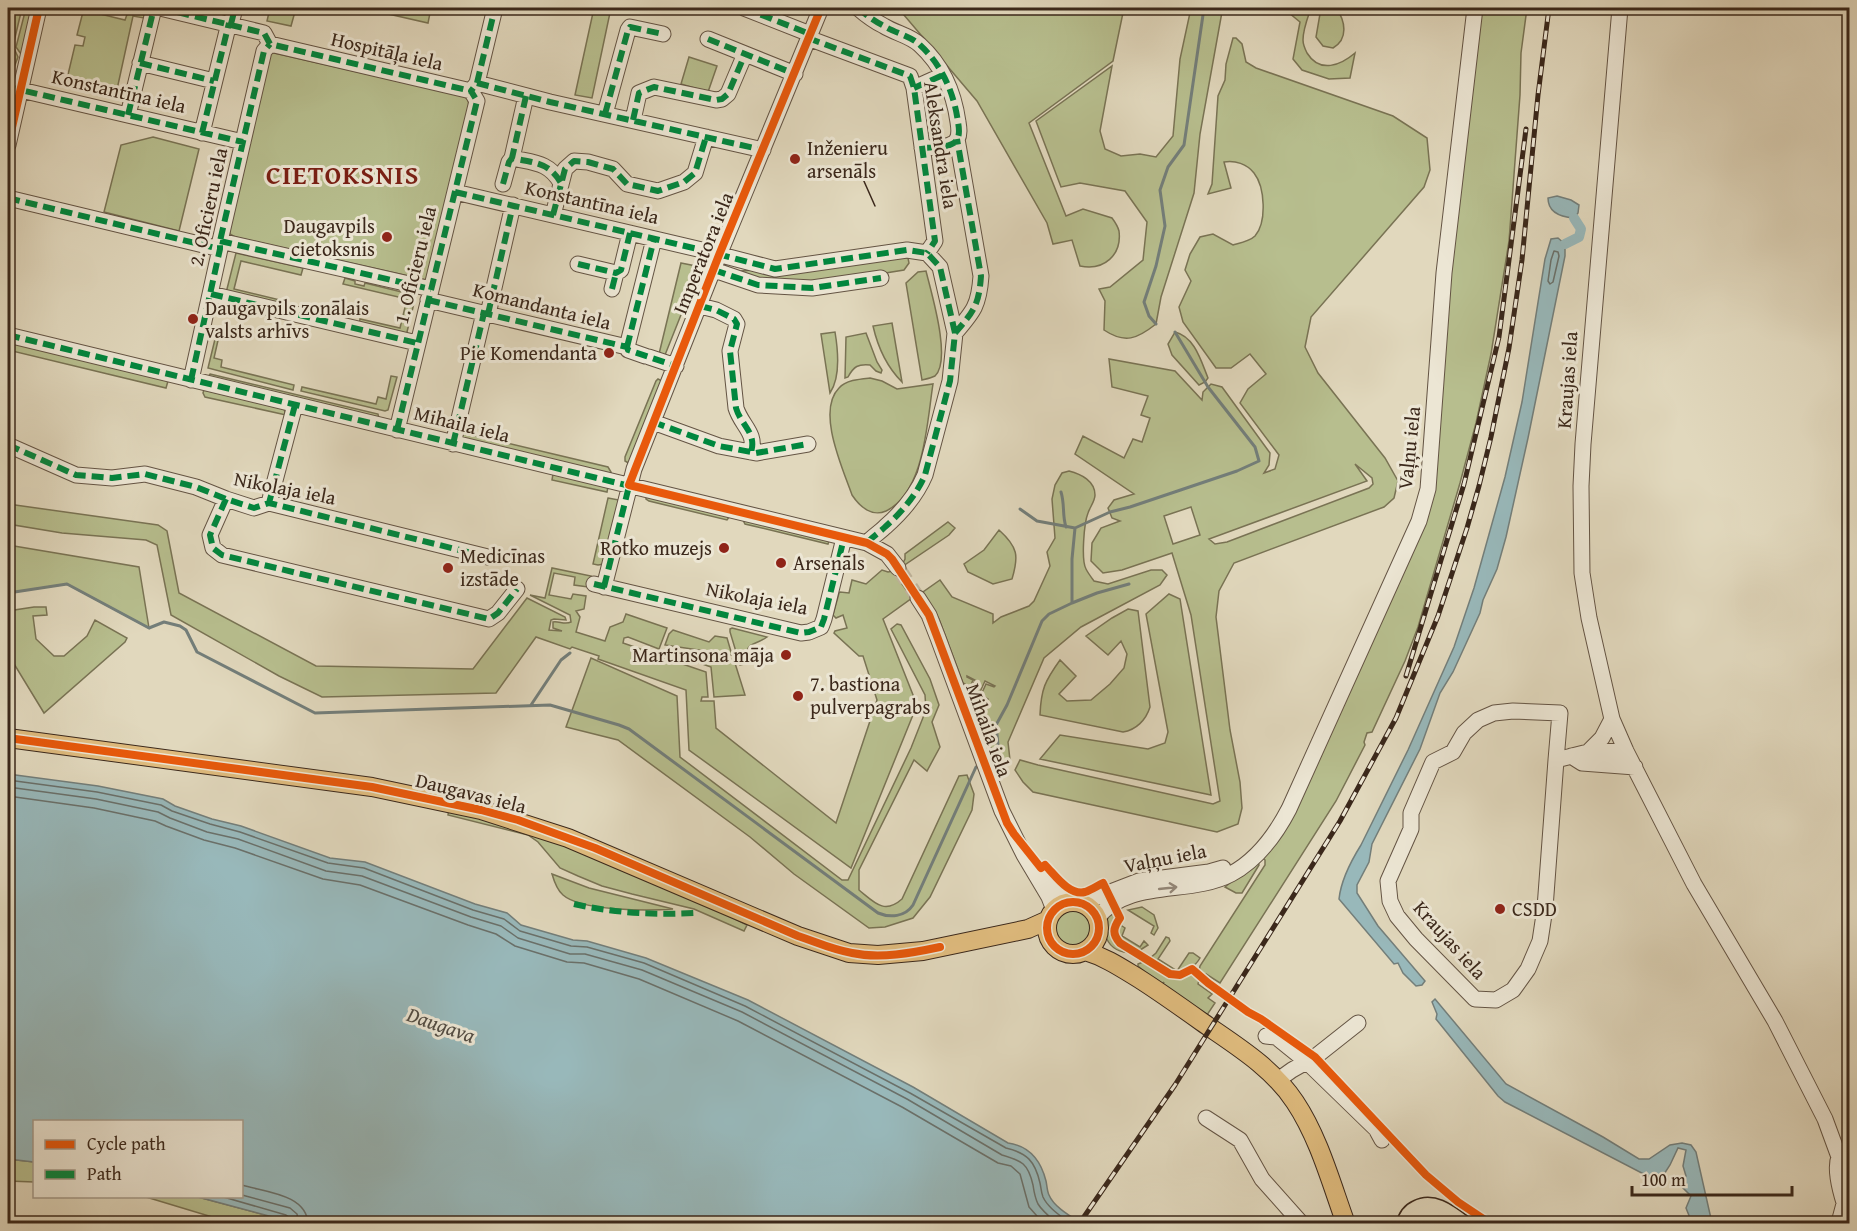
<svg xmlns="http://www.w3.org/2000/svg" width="1857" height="1231" viewBox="0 0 1857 1231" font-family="'Gentium Book Plus',serif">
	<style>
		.green { fill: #b7be8e; stroke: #797354; stroke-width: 1.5; fill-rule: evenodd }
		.water { fill: #98b8ba; stroke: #737e7a; stroke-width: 1.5 }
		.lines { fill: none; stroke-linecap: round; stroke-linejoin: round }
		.shore { stroke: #6a706a; stroke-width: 1.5 }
		.stream { stroke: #737e7a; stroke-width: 3 }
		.canal { stroke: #98b8ba; stroke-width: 10 }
		.minor-tunnel { stroke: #c0b59d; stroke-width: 15; stroke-dasharray: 15 8; stroke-linecap: butt }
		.minor-casing { stroke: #645444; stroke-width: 17 }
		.major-casing { stroke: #3b281b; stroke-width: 20 }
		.minor { stroke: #ece6d4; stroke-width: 15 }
		.major { stroke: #e0bc7e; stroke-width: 18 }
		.tram { stroke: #3b281b; stroke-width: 1.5 }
		.rail-casing { stroke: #3b281b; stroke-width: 5 }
		.rail { stroke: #ece6d4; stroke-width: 3; stroke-dasharray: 9; stroke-linecap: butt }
		.quiet { stroke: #00873e; stroke-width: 6; stroke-dasharray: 12 6; stroke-linecap: butt }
		.cycleway-casing { stroke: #ece6d4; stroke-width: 11 }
		.cycleway { stroke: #e8590c; stroke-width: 8 }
		.oneway { stroke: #948778 }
		.poi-dot { fill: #8f2418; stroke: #ece6d4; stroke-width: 2 }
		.labels { text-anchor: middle; stroke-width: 6; stroke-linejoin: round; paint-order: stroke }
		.street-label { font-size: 20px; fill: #3b281b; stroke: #ece6d4 }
		.poi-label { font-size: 20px; fill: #3b281b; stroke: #ece6d4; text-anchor: start }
		.water-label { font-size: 21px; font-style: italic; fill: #524c43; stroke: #ece6d4 }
		.district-label { font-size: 26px; font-weight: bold; letter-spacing: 1.5px; fill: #7a1f14; stroke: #ece6d4 }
	</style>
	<rect width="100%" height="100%" fill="#e1d8bd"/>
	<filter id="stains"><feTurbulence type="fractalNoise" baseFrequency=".00333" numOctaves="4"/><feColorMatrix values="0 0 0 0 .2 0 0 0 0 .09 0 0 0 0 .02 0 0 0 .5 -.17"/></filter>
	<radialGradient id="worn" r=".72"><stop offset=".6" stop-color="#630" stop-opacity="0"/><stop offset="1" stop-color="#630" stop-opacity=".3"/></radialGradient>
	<path class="green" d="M8,8H22L13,46L18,57L13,70L9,71H8Z
		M26,8H32L21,54L16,47Z
		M84,8H101L100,14L125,20L129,9L145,13L144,18L133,16L116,94L66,83L75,45L83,46L85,37L77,35Z
		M270,8H296L291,26L267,21Z
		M362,8H431L428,23Z
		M594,8H611L592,98L575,95Z
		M898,8H1124L1113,61L1029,123L1066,216L1083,209L1112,218C1115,222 1118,227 1119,231C1122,255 1104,271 1080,266L1072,240L1053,244L1047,223L977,101Z
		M1191,8H1218L1222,12L1200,134L1194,193L1161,297L1156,324C1137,339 1125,344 1104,330L1105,301L1099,289L1110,287L1143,260L1147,222L1125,191L1080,183L1061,187L1036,121L1112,66L1100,131L1105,149L1121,156L1140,154L1156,157L1173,136L1180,59Z
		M1283,8H1311C1308,17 1303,29 1303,40C1303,45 1305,49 1307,53C1320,74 1341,65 1355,53L1350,78L1329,79L1302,70L1293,59L1300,22Z
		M1321,8H1336C1345,20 1349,39 1333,48L1323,46L1316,37Z
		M1481,8H1527L1521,53L1520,95L1509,241L1491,354L1476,423L1460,483L1418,627L1405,661L1372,732L1367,733L1364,742L1365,745L1336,801L1220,983L1206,974L1203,976L1199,971L1200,966L1265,865V860L1262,857L1423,522L1453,230Z
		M1233,38H1236L1242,44L1246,62L1256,68L1393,116L1427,138L1430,170L1424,187L1311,317L1305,347L1318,373L1385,458L1398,481L1394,498L1384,507L1234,563L1219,591L1216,617L1230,730L1240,782L1242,808L1238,824L1217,832L1033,792L1023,782L1015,770L1020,760L1038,765L1213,804L1220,801L1191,615L1172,553L1122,570L1103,573L1091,561L1092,543L1101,528L1120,521L1112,518L1108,508L1114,500L1134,494L1075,454L1083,436L1124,458L1133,439L1142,442L1150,418L1141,415L1148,396L1112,387L1109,359L1175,371L1202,400L1203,392L1211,384L1222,387L1270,453L1269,465L1264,473L1275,469L1279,455L1240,403L1248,389L1266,374L1250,354L1231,368H1216L1183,322L1179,307L1191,281L1185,270L1190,254L1200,237L1213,234L1233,245C1240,243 1250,241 1255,236C1267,222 1265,187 1254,173C1247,164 1235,160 1224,162L1231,188L1208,194L1212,184L1218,96L1225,80L1226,64ZM1355,464L1372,478L1373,484L1369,488L1227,542L1215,544L1209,539L1367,481ZM1191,507L1200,535L1173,544L1164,516Z
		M274,53L464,96L468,100L469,106L426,280L235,237L230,234L229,227L269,54Z
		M689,57L717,66L708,92L681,84Z
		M153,137L199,149L179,231L104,212L121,145Z
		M236,253L303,268L301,275L241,261L234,289L280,300L278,306L226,293Z
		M900,257L908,258L909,263L904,270L811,285L745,278L742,271Z
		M681,263L696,266L698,269V272L665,355L659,354Z
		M926,271C931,292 952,360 935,376C931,378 926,379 922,380L906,283L918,272Z
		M345,278L355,281V284L364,286L365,283L414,295L415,299L406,336L359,325L360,319L400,328L407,299L343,284Z
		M892,323L902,382C886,366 878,348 873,326Z
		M835,332C838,350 841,377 830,393L821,334Z
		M1175,332C1195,337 1201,361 1208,378L1205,382L1199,385L1172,355L1168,344Z
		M866,333L877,362L882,370L881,373L876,371L870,365C858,364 854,366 848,377L845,378L846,337Z
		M216,335L219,336L214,358L222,360L221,367L294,385L293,390L208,368Z
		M8,342L168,381L166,388L8,350Z
		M210,374L378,414L379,419L208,377Z
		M391,376L397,377L388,410L385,411L301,391L302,387L376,404L378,397L386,399Z
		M870,378L882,381L897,389L933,384C927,421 925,492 886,511C872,517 860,507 852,495C843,469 816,411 839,388C846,380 860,379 870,378Z
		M658,379L662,381L630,464L625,461V457L656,381Z
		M204,390L284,409L286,415L205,397L203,393Z
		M460,432L608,467L611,472V474L462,438Z
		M1069,471C1081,474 1095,481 1095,495C1095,501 1090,507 1088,513C1084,523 1081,560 1086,569C1088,573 1091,577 1094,581L1108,584L1151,570H1162L1167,575L1160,585L1081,627L1044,658L1008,742L1010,760L1002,764L997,762C987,739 977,722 988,699L981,695L986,684L994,687L995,686L985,681L979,694L971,690L975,680L967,676V677L973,680L970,687L963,683L939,619L923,592L940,580L952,597L993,614V623L1001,617L1029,606L1034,601L1050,566L1047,552L1055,538L1052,499L1055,485L1062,473Z
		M553,474L608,487L607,492L552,480Z
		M646,497L730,516L727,520L649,501L646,499Z
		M608,498L619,500L604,564L598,565L593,564Z
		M8,504L158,525L167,531L179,593L316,666L473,669L527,598L565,617L566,620L554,619L551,620L549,630L562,631L553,628V622C559,621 565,625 571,622L570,615L530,595L545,598L552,568L591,576L588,587L574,585L575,577L554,573L549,595L571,599L573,594L586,596L584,609L576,611L580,617L576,632L605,641L610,627L623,622L626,614L667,628L659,649L628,637L624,638L623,643L658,655L656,663L659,664L662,657L706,672L708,697H702L701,701H714L716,728L836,823L877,700L863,656H859L834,633L835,631L847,628L843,615L836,618L833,615L839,593L840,592L849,593L852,580L866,584L882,570L888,572L893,571L912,598L883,619L917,705L851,868L689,750L686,690L598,659L599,656L572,647L570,649L536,637L496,693L322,697L279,676L171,615L157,545L146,540L62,533L8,524Z
		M743,520L829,541L828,544L745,524Z
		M948,522L955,528L949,535L903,566L902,565L905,559V554Z
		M999,530C1018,547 1019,556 1012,579L993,584L968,572L964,564L984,550Z
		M8,545L139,567L149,628L67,584L8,593Z
		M1169,594L1180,599L1211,795L1040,759L1060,735L1148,749L1165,743L1168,732L1146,614Z
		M34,607H46L47,615L33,616L36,639L54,656H64L87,636L95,620L127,638L125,642L44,713L8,654V611Z
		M1128,609L1138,611L1150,707C1146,720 1136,730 1123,732L1040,715C1041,689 1045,681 1060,660L1076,676L1059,694L1067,701L1091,700L1110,684L1124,668L1127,654L1121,641L1108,655L1086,636L1112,618Z
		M897,624L901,625L930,679L939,705L932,722L940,747L927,771L914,760L859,870V890C874,902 884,915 902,899L959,776L967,775L974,794L972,810L930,897L913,918L885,927L869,928L794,874L750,837L618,740L566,727L591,658L677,696L680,757L842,880H848L911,748L926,710L925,695L891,629Z
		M732,628L767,637C751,648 747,639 745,664L740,665L730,632V629Z
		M673,630L709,642L715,636L727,638L732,655L665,645L669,634Z
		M671,650L734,660L745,695L714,697L711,667L668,652Z
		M449,809L551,840L721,912L747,925L744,931L694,909L632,894L602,886L578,876L560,868L538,842L528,835L448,815Z
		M1258,860L1259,865L1242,893H1236L1225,887Z
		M552,874L589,888L673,909C648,911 581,911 563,895C557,890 554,881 552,874Z
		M1142,907L1154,915L1158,928L1154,935L1151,933L1154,926L1128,910Z
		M1055 928a18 18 0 1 1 36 0a18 18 0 1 1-36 0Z
		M1113,910L1117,919L1113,928L1114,940L1133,953C1106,953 1097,930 1113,910Z
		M1119,924L1125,928L1122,936L1140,947L1144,941L1148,945L1137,952C1126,944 1112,939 1119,924Z
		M1166,937L1169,938L1170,941L1158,959L1177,971L1189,953H1193L1200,958C1195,967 1185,972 1174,974L1149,959L1156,953Z
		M1145,961L1172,977H1181L1190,974L1199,980L1198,984L1212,994L1208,998L1215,1003L1207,1015L1163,984L1164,982L1161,985L1138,966V964Z
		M8,1159L34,1162V1182L8,1181Z
		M146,1197H198L295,1223H232Z"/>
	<path class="water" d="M1557,196L1571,200L1579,205L1578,213L1574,218C1561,217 1548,213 1548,198Z
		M1558,238L1565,244V256L1528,438L1506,537L1497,569L1483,600L1480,613L1453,672L1440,693L1420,749L1372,844L1369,862L1357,885V893L1378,926L1425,981L1422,985L1416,986L1403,973L1398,963L1394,964L1339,899C1341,880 1351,861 1361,845L1408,750L1454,647L1474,588L1505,477L1522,402L1545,259L1551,239Z
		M8,774L98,786L163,799L175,806L212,819L241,826L330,858L365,862L475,904L507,913L521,925L573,940L587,941L646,958L748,1000L913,1087L1008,1143C1030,1146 1041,1161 1046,1181C1047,1185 1047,1191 1049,1195C1054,1207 1070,1216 1081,1223H295L198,1197L242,1196V1122H34V1162L8,1159Z
		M1435,999L1506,1084L1603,1137L1639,1159H1649L1670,1145L1682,1143L1691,1145L1696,1152L1712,1223H1692L1686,1208L1691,1196L1681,1186L1686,1176L1683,1166L1686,1150L1678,1148L1670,1165L1659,1182L1505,1102L1498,1096L1436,1019L1437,1014L1432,1002Z"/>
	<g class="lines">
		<path class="shore" d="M1554,251L1558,252L1559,256L1553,282L1550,284L1548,281L1551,260Z
			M8,780L97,792L161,805L172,811L210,824L240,832L328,863L364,868L473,910L504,919L520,931L571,946L587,947L644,963L745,1006L910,1093L1006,1148C1027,1153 1035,1161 1040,1183C1041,1187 1041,1192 1043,1197C1048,1208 1061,1216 1071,1224
			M8,787L96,799L158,812L170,818L207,832L238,839L326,871L362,876L471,917L501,926L518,938L570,954H585L642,970L742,1012L907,1099L1002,1155C1022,1161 1028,1163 1033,1185C1034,1192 1035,1198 1038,1204C1043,1212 1051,1218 1058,1224
			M8,796L94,808L155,821L166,826L204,840L235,848L323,879L360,885L468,925L496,934L515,946L567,962L584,963L639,979L738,1021L902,1107L998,1163L1011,1166L1020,1174L1029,1207L1044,1224
			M242,1185C264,1192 307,1194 308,1224
			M242,1195L290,1208L297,1214L299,1224
			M220,1196L286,1215L290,1218L291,1224"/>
		<path class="stream" d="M1156,324L1149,316L1144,302L1156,266L1165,226L1160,190L1168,167L1184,145L1204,8
			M1061,492C1065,505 1062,515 1066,527
			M1020,509L1037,521L1075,528
			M8,593L67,584L149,628L164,622L180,626L186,630L197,652L315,713L550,705L619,725L629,729L878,913C890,918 905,917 913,905L976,767
			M1072,603L1097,593L1129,584
			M531,705L561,660L570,653
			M988,760L999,755L996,725L1007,705L1042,621L1049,614L1072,603V559L1075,528L1110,512L1130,507L1237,471L1259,461L1255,447L1208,387L1175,332"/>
		<path class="canal" d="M1565,244L1579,237L1581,229L1574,218"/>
		<path class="minor-tunnel" d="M898,568L918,598"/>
		<defs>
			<path id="minor" d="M160,8L264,33L270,44L471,91
				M744,8L810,34
				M858,8C866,15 874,21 884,26C895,33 911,36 920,45C942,65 954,93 958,122C959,128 960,134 957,140C950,149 932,147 922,148
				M1620,8L1583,444L1581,486L1582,573L1589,618L1612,719L1626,751L1694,884L1775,1021L1825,1119L1839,1157L1846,1161L1850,1170
				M231,24L235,8
				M808,38L910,76L914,88L935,241L927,253
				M708,39L795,74
				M140,63L214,81
				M477,83L550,102L763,150
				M8,87L243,142
				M914,88L943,75
				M526,96L512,158C534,163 549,162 561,183
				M605,114L628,30L630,27L663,34
				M128,115L154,8
				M633,120L639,93L654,87L716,100L722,99L728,94L745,54
				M202,133L229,23
				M8,145L39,8
				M503,184L509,162L512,158
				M455,192L702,250L775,269L907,250L927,253L940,267L955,333L950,381L925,475C917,494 901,513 885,527C879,533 873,536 867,543
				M8,198L220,249
				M553,215L565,169L574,161L588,162L613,169L627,184L658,191L684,182L695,173L706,137
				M220,241L431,289
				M578,264L616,273L621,270L630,233
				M714,270L758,285L812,288L881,278
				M612,289L616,273
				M211,294L417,343
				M428,300L627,347L628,350L645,356
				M700,306L716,310L734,319L737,324L730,351L736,408C741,425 757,433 751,452
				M488,314L513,205
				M955,333C974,311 979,305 981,276L957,139
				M8,335L867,543L887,554L898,568
				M627,347L654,239
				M649,357L676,366
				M191,380L220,249V241L264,51L270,44
				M653,422L719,446L756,453L808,444
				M397,430L477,101L471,91L477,83L495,8
				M453,444L484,313
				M8,445L76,475L112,478L145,474L196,487L226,499L254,508L269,503L488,557
				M226,499L210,535L213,548L222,555L489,619L498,613L517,589
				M269,503L295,405
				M594,584L801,633L809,632L821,627L824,619L844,538
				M604,587L634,469L719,255L821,8
				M918,598L929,615L938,638L1002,811L1024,855L1049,897L1054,910
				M1588,752L1602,738L1612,719
				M1571,756L1582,763L1635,767
				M1556,760L1560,713L1513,711L1494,713L1478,720L1464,733L1453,752L1433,762L1411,813V829L1388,881L1390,901L1397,916L1416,939L1475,999L1496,1000L1513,990L1528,969L1540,941L1545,908L1556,760L1588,752L1626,751
				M1044,872L1069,902
				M1082,903L1139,881L1209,872L1223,868
				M1097,918C1130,878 1189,896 1231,874C1257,860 1276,834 1289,809L1419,521L1428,489L1444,273L1475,8
				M1266,1036L1276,1037L1307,1062L1376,1129L1382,1140
				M1278,1080L1292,1070L1315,1057L1358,1023
				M1206,1118L1240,1140L1262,1179L1302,1224
				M1839,1157C1833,1172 1844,1204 1850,1220
				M1837,1224L1840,1219L1844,1204"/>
			<path id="major" d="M8,738L372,787L481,810L568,838L798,936L849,953L878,955L923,951L1028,929L1048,920
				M1047 928a26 26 0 1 1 52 0a26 26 0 1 1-52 0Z
				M1085,951C1105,957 1120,967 1138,978C1160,992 1181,1007 1202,1022C1235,1045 1272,1067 1295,1102C1319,1138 1331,1183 1346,1224"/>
		</defs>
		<use href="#minor" class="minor-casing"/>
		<use href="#major" class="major-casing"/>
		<use href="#minor" class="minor"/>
		<use href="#major" class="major"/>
		<path class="tram" d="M863,179L875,206
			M1396,1224C1398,1214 1404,1205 1413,1201C1437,1188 1460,1211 1478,1224"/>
		<defs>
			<path id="rail" d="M1406,676L1464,484L1499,337L1526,129
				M1079,1224L1175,1085L1340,821L1396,718L1438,616L1467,528L1479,486L1491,437L1509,348L1522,260L1538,95L1549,8"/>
		</defs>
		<use href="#rail" class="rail-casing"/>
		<use href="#rail" class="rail"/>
		<path class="quiet" d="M160,8L264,33L270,44L471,91
			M744,8L810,34
			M858,8C866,15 874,21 884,26C895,33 911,36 920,45C942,65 954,93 958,122C959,128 960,134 957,140C950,149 932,147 922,148
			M231,24L235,8
			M808,38L910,76L914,88L935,241L927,253
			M708,39L795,74
			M140,63L214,81
			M477,83L550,102L763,150
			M8,87L243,142
			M914,88L943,75
			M526,96L512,158C534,163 549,162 561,183
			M605,114L628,30L630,27L663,34
			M128,115L154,8
			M633,120L639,93L654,87L716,100L722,99L728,94L745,54
			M202,133L229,23
			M503,184L509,162L512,158
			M455,192L702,250L775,269L907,250L927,253L940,267L955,333L950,381L925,475C917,494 901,513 885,527C879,533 873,536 867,543
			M8,198L220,249
			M553,215L565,169L574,161L588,162L613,169L627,184L658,191L684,182L695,173L706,137
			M220,241L431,289
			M578,264L616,273L621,270L630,233
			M714,270L758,285L812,288L881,278
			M612,289L616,273
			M211,294L417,343
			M428,300L627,347L628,350L676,366
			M700,306L716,310L734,319L737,324L730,351L736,408C741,425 757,433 751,452
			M488,314L513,205
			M955,333C974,311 979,305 981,276L957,139
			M8,335L634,487
			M627,347L654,239
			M191,380L220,249V241L264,51L270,44
			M653,422L719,446L756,453L808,444
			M397,430L477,101L471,91L477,83L495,8
			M453,444L484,313
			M8,445L76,475L112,478L145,474L196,487L226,499L254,508L269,503L488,557
			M226,499L210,535L213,548L222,555L489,619L498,613L517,589
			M269,503L295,405
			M594,584L801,633L809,632L821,627L824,619L844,538
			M604,587L630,482
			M574,904C613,913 654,915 694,913"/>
		<defs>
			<path id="cycleway" d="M821,8L719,255L629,485L867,543L887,554L892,559L929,615L1007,823L1014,834L1041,868L1045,865C1055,875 1069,896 1085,892C1091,890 1097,886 1103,883L1120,918C1113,928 1112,934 1120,943L1170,974L1180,975L1192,969L1208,983L1248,1012L1261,1019L1315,1057L1426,1175L1458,1202L1491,1224
				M8,145L39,8
				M8,738L372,787L481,810L518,820L595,848L798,936C816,942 833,950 852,953C880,959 912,953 940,947
				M1047 928a26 26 0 1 1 52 0a26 26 0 1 1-52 0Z"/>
		</defs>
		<use href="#cycleway" class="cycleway-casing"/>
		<use href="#cycleway" class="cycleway"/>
	</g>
	<defs><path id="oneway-shaft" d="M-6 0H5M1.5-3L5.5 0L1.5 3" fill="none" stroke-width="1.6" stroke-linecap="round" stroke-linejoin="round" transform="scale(1.5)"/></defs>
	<use class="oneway" href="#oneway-shaft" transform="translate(1168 888) rotate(-6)"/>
	<g class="poi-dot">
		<circle cx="795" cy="159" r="6"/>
		<circle cx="387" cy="237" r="6"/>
		<circle cx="193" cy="319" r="6"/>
		<circle cx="609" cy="353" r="6"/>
		<circle cx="724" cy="548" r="6"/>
		<circle cx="781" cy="563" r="6"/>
		<circle cx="448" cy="568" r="6"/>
		<circle cx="786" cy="655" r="6"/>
		<circle cx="798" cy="696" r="6"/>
		<circle cx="1500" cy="909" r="6"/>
	</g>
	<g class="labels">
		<g class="street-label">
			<text transform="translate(387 51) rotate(13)" y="7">Hospitāļa iela</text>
			<text transform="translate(119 91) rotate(13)" y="7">Konstantīna iela</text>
			<text transform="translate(941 145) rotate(81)" y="7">Aleksandra iela</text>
			<text transform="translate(592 202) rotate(13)" y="7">Konstantīna iela</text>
			<text transform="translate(208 207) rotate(-78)" y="7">2. Oficieru iela</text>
			<text transform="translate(703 253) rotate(-68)" y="7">Imperatora iela</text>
			<text transform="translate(415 265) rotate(-76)" y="7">1. Oficieru iela</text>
			<text transform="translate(542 306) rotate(14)" y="7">Komandanta iela</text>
			<text transform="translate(1567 380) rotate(-86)" y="7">Kraujas iela</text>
			<text transform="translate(462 424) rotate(14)" y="7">Mihaila iela</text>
			<text transform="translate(1409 448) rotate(-84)" y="7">Vaļņu iela</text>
			<text transform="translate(285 488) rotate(11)" y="7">Nikolaja iela</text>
			<text transform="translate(757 598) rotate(11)" y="7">Nikolaja iela</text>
			<text transform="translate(989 730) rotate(70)" y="7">Mihaila iela</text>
			<text transform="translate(471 793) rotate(14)" y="7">Daugavas iela</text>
			<text transform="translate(1165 858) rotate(-11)" y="7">Vaļņu iela</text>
			<text transform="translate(1450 940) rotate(48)" y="7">Kraujas iela</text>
		</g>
		<g class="poi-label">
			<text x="807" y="155">Inženieru<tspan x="807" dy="23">arsenāls</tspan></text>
			<text x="375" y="233" text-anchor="end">Daugavpils<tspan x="375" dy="23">cietoksnis</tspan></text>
			<text x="205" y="315">Daugavpils zonālais<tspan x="205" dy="23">valsts arhīvs</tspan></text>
			<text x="597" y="360" text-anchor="end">Pie Komendanta</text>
			<text x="712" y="555" text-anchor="end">Rotko muzejs</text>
			<text x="460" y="563">Medicīnas<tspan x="460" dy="23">izstāde</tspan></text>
			<text x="793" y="570">Arsenāls</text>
			<text x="774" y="662" text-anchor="end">Martinsona māja</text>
			<text x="810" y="691">7. bastiona<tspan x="810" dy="23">pulverpagrabs</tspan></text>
			<text x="1512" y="916">CSDD</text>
		</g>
		<g class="water-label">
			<text transform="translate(441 1025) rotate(19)" y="7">Daugava</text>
		</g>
		<g class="district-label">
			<text x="343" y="184">CIETOKSNIS</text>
		</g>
	</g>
	<rect width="1857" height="1231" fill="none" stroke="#e1d8bd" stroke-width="30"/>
	<rect x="9" y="9" width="1839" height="1213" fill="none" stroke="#3b281b" stroke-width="3"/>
	<rect x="15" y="15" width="1827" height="1201" fill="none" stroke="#3b281b" stroke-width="1.5"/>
	<rect x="33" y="1120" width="210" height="78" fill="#ece6d4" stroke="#a59a8a" stroke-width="1.5"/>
	<rect x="45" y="1140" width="30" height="9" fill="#e8590c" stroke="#a59a8a" stroke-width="1.5"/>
	<text x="87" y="1150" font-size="18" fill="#3b281b">Cycle path</text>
	<rect x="45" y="1170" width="30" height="9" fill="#00873e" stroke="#a59a8a" stroke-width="1.5"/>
	<text x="87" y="1180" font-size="18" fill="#3b281b">Path</text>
	<path d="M1632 1186v9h160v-9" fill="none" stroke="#3b281b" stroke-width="3"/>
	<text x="1641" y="1186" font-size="18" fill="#3b281b" stroke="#ece6d4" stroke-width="4.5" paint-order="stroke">100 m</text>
	<rect width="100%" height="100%" filter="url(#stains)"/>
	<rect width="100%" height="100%" fill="url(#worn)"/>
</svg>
